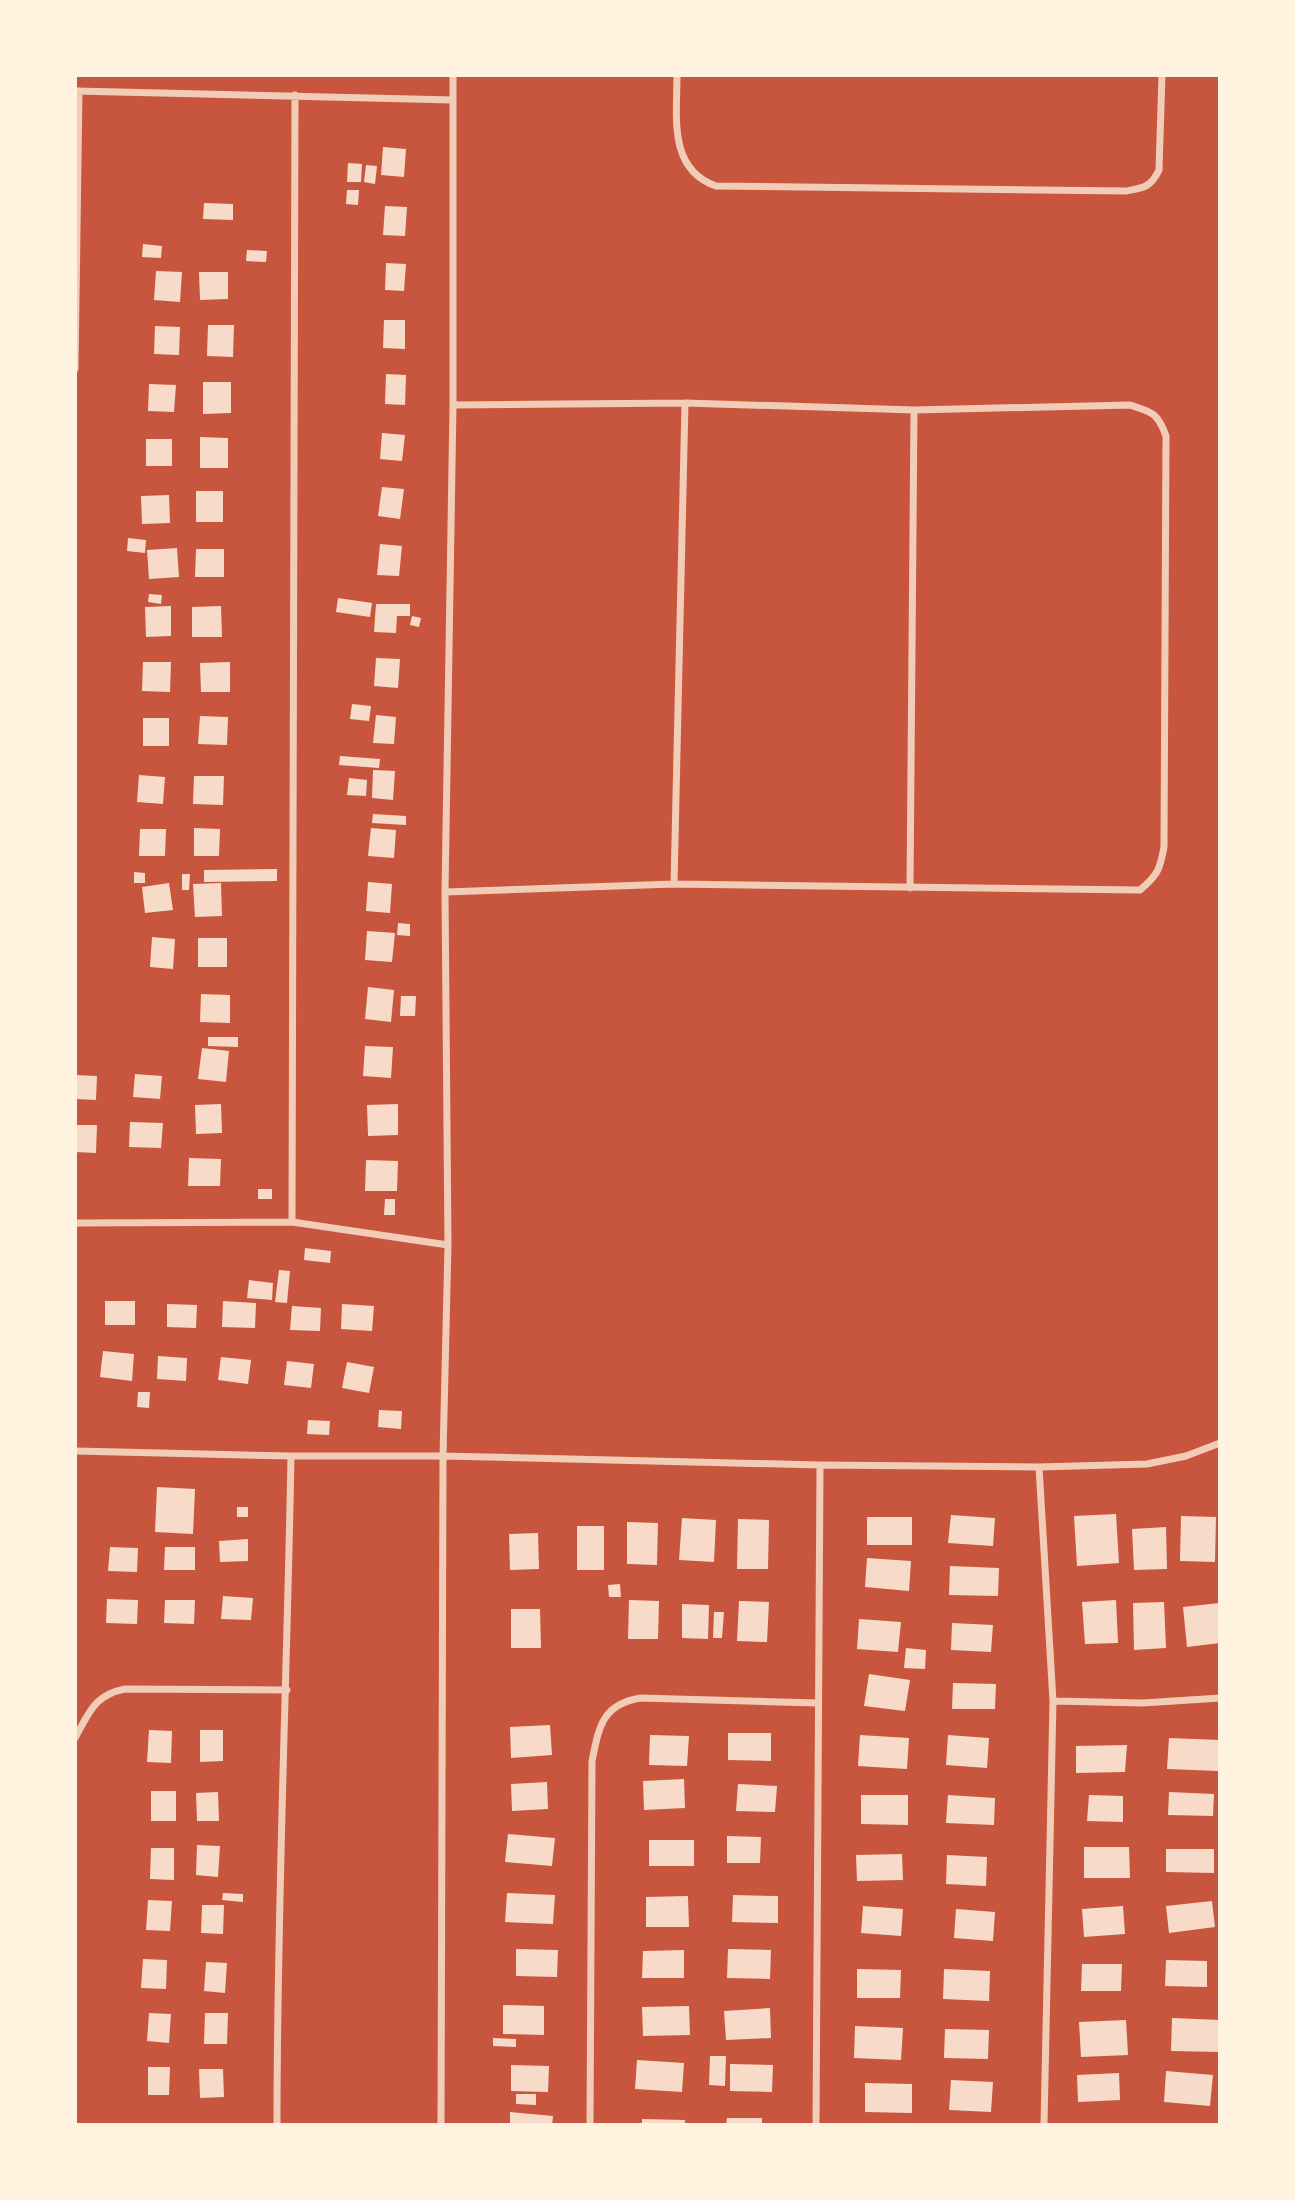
<svg xmlns="http://www.w3.org/2000/svg" width="1295" height="2200" viewBox="0 0 1295 2200" font-family="Mulish,sans-serif">
	<style>
		.building { fill: #f7dbc8 }
		.lines { fill: none; stroke-linecap: round; stroke-linejoin: round }
		.minor { stroke: #f1ccb7; stroke-width: 7 }
	</style>
	<rect width="100%" height="100%" fill="#c8553d"/>
	<path class="building" d="M383,147L406,149L404,177L381,175Z
		M348,163L362,164L361,182H347Z
		M366,165L377,166L375,184L364,182Z
		M347,190H359L358,205L346,204Z
		M204,203L233,204V220L203,219Z
		M385,206L407,207L405,236L383,235Z
		M143,244L162,246L161,258L142,257Z
		M247,250L267,251L266,262L246,261Z
		M386,263L406,264L404,291L385,290Z
		M156,271L182,272L180,302L154,300Z
		M199,272H228V299L200,300Z
		M384,320H405V349L383,348Z
		M208,325H234L233,357L207,356Z
		M155,326L180,327L179,355L154,354Z
		M386,374L406,375L405,405L385,404Z
		M203,382H231V413L203,414Z
		M149,384L176,385L174,412L148,411Z
		M382,433L405,435L402,461L380,459Z
		M200,437L228,438V468H200Z
		M146,439H172V466H146Z
		M382,487L404,489L400,519L378,516Z
		M196,491H223V522H196Z
		M169,495L170,523L142,524L141,496Z
		M128,538L146,540L145,553L127,551Z
		M380,544L402,546L399,576L377,575Z
		M177,548L179,577L149,579L147,550Z
		M196,549H224V577H195Z
		M149,594L162,595L161,604L148,602Z
		M338,598L372,603L370,617L336,612Z
		M376,604H410V616H397L396,633L374,632Z
		M171,606V636L146,637L145,607Z
		M221,606L222,637H192V607Z
		M412,616L421,618L419,627L410,625Z
		M376,658L400,659L398,688L374,686Z
		M143,662H171L170,692L142,691Z
		M230,662V692H201L200,663Z
		M352,704L371,706L369,721L350,719Z
		M376,715L396,717L394,744L373,743Z
		M200,716L228,717L227,745L198,744Z
		M143,718H169V746H143Z
		M340,756L380,759L379,768L339,765Z
		M373,770L395,771L393,800L372,798Z
		M139,775L165,777L163,804L137,802Z
		M194,776H224L223,805L193,804Z
		M349,778L367,780L366,796L347,795Z
		M373,814L406,816V825L372,823Z
		M194,828L220,829L219,856H194Z
		M371,828L396,830L394,858L368,856Z
		M140,829H166L165,856H139Z
		M277,869V881L204,882V870Z
		M134,872L145,873V883H134Z
		M182,874H190L189,890H182Z
		M368,882L392,884L390,913L366,911Z
		M169,883L173,910L145,913L142,887Z
		M221,883L222,916L195,917L193,884Z
		M398,923L410,924V936L397,935Z
		M367,931L395,933L392,962L365,960Z
		M152,937L175,939L173,969L150,967Z
		M198,938H227V967H198Z
		M368,987L394,990L391,1022L365,1019Z
		M201,994L230,995V1023L200,1022Z
		M401,996H416L415,1016H400Z
		M208,1037H238V1047L208,1046Z
		M365,1046L393,1047L391,1078L363,1076Z
		M202,1048L229,1051L226,1082L198,1079Z
		M135,1074L162,1076L160,1099L133,1097Z
		M75,1075L97,1076L96,1100L75,1099Z
		M221,1104L222,1133L196,1134L195,1105Z
		M398,1104V1135L368,1136L367,1105Z
		M130,1122L163,1123L161,1148L129,1147Z
		M75,1125H97L96,1153L75,1152Z
		M189,1158L221,1159L220,1186H188Z
		M366,1160L398,1161L397,1191H365Z
		M258,1189H272V1199H258Z
		M385,1199H395V1215H384Z
		M305,1248L331,1251L330,1263L304,1260Z
		M279,1270L290,1271L287,1303L275,1302Z
		M249,1280L273,1283L272,1300L247,1298Z
		M105,1301H135V1325H105Z
		M223,1301L256,1303L255,1328L222,1327Z
		M167,1304L197,1305L196,1328L167,1327Z
		M342,1304L374,1306L372,1331L341,1329Z
		M292,1306L321,1308L320,1331L290,1330Z
		M103,1351L134,1354L132,1381L100,1377Z
		M158,1356L187,1358L186,1381L157,1379Z
		M221,1357L251,1360L248,1384L218,1380Z
		M287,1361L314,1364L311,1388L284,1385Z
		M347,1362L374,1367L369,1393L342,1388Z
		M138,1392H150L149,1408L137,1407Z
		M379,1410L402,1411L401,1429L378,1427Z
		M308,1420L330,1421L329,1435L307,1434Z
		M157,1487L195,1489L193,1534L155,1532Z
		M237,1507H248V1517H237Z
		M1116,1514L1119,1563L1077,1566L1074,1516Z
		M951,1515L995,1518L993,1546L948,1543Z
		M1181,1516L1216,1517L1215,1562L1180,1561Z
		M867,1517H912V1545H867Z
		M682,1518L716,1520L714,1562L679,1560Z
		M738,1519L769,1520L768,1569H737Z
		M627,1522L658,1523L657,1565L627,1564Z
		M577,1526H604V1570H577Z
		M1166,1527L1167,1569L1134,1570L1132,1529Z
		M538,1533L539,1569L510,1570L509,1534Z
		M248,1539V1561L220,1562L219,1541Z
		M110,1547L138,1548L137,1572L108,1571Z
		M165,1547H195V1570H164Z
		M867,1558L911,1561L909,1591L865,1587Z
		M950,1566L999,1568L998,1596L949,1595Z
		M620,1584L621,1597H609L608,1585Z
		M223,1596L253,1598L251,1620L221,1619Z
		M107,1599L138,1600L137,1624L106,1623Z
		M165,1600H195L194,1624L164,1623Z
		M629,1600L659,1601L658,1639H628Z
		M1116,1600L1118,1643L1085,1644L1082,1602Z
		M739,1601L769,1602L767,1642L737,1641Z
		M1164,1602L1166,1648L1134,1650L1133,1603Z
		M1219,1603L1220,1643L1187,1647L1183,1607Z
		M682,1604L709,1605L708,1639L682,1638Z
		M511,1609H540L541,1648H511Z
		M714,1612H724L722,1638H713Z
		M859,1619L901,1622L898,1652L857,1649Z
		M952,1623L993,1625L991,1652L951,1650Z
		M906,1648L926,1650L925,1669L904,1668Z
		M869,1674L910,1680L905,1711L864,1706Z
		M953,1683L996,1684L995,1709H952Z
		M550,1725L552,1755L511,1758L510,1727Z
		M149,1730L172,1731L171,1763L147,1762Z
		M200,1730H223V1761L200,1762Z
		M728,1733H771V1761L728,1760Z
		M650,1735L689,1736L687,1766L649,1765Z
		M860,1735L909,1738L907,1769L858,1766Z
		M948,1735L989,1738L987,1768L946,1765Z
		M1169,1738L1220,1740L1218,1771L1167,1769Z
		M1127,1745L1125,1772L1076,1773V1746Z
		M684,1779L685,1808L644,1810L643,1781Z
		M547,1782L548,1809L512,1811L511,1784Z
		M738,1784L777,1786L775,1812L736,1811Z
		M151,1791H176V1821H151Z
		M218,1792L219,1821H197L196,1793Z
		M1169,1792L1214,1794L1213,1816L1168,1815Z
		M861,1795H908V1825L861,1824Z
		M948,1795L995,1798L994,1825L946,1823Z
		M1089,1795L1123,1796V1822L1087,1821Z
		M508,1834L555,1838L552,1866L505,1862Z
		M727,1836L761,1837L760,1863H727Z
		M649,1840H694V1866H649Z
		M197,1845L220,1846L218,1877L196,1875Z
		M1084,1847H1129L1130,1878H1084Z
		M151,1848H174V1880L150,1879Z
		M1166,1849H1214V1873L1166,1872Z
		M902,1854L903,1880L857,1881L856,1855Z
		M947,1855L987,1857L986,1886L946,1884Z
		M223,1893L243,1894V1902L222,1900Z
		M507,1893L555,1895L553,1924L505,1922Z
		M733,1895L778,1896V1923L732,1922Z
		M688,1896L689,1927H646V1897Z
		M148,1900L172,1901L170,1931L146,1930Z
		M1212,1901L1215,1927L1169,1933L1166,1906Z
		M202,1905H224L223,1934L201,1933Z
		M863,1906L903,1909L901,1936L861,1933Z
		M1123,1906L1125,1934L1084,1937L1082,1909Z
		M956,1909L995,1912L993,1941L954,1938Z
		M516,1949L558,1950L557,1977L516,1976Z
		M728,1949L771,1950L770,1979L727,1978Z
		M684,1950V1978H642L643,1951Z
		M143,1959L167,1960L166,1989L141,1988Z
		M1166,1960L1207,1961V1987L1165,1986Z
		M206,1962L227,1963L225,1993L204,1991Z
		M1082,1964H1122L1121,1991H1081Z
		M857,1969L901,1970L900,1998H857Z
		M944,1969L990,1971L989,2001L943,1999Z
		M503,2005L544,2006V2035L503,2034Z
		M689,2006L690,2035L643,2036L642,2007Z
		M770,2008L771,2038L726,2040L724,2011Z
		M149,2013L171,2014L169,2043L147,2041Z
		M205,2013H228L227,2044H204Z
		M1172,2018L1220,2020V2052L1171,2051Z
		M1126,2020L1128,2055L1081,2057L1079,2022Z
		M855,2026L903,2028L901,2060L854,2058Z
		M945,2029L989,2030L988,2059L944,2058Z
		M493,2038L516,2039V2047L493,2046Z
		M710,2056H726L725,2086L709,2085Z
		M637,2060L684,2063L682,2092L635,2089Z
		M730,2064L773,2065L772,2092L730,2091Z
		M511,2065L549,2066L548,2092L511,2091Z
		M148,2067H170L169,2095H148Z
		M199,2069H223L224,2097L200,2098Z
		M1166,2071L1213,2075L1210,2106L1164,2102Z
		M1119,2073L1120,2100L1078,2102L1077,2075Z
		M951,2080L993,2082L991,2112L949,2110Z
		M865,2083L912,2084V2113L865,2112Z
		M516,2094H536V2105L516,2104Z
		M510,2112L553,2116L552,2125H510Z
		M727,2118H762V2125H726Z
		M642,2119L685,2120V2125H642Z"/>
	<g class="lines">
		<path class="minor" d="M677,75C677,117 668,169 716,186L1126,191C1144,188 1151,187 1159,170L1162,75
			M75,91L453,100
			M75,369L79,91
			M674,884L685,403
			M910,888L914,410
			M445,892L674,884L1140,890C1158,875 1160,869 1164,847L1166,436C1158,413 1152,412 1130,405L914,410L685,403L453,405
			M292,1222L295,95
			M75,1223L292,1222L448,1245
			M75,1451L291,1456H443L820,1465L1039,1467L1147,1464L1186,1456L1220,1443
			M1039,1467L1053,1701L1044,2125
			M1053,1701L1143,1703L1220,1698
			M75,1738C89,1713 94,1695 125,1689L287,1690
			M277,2125C277,1902 287,1679 291,1456
			M441,2125L443,1456L448,1245L445,892L453,405V75
			M590,2125L592,1761C599,1727 602,1704 641,1698L818,1703
			M816,2125L820,1465"/>
	</g>
	<rect width="1295" height="2200" fill="none" stroke="#fff3e0" stroke-width="154"/>
</svg>
